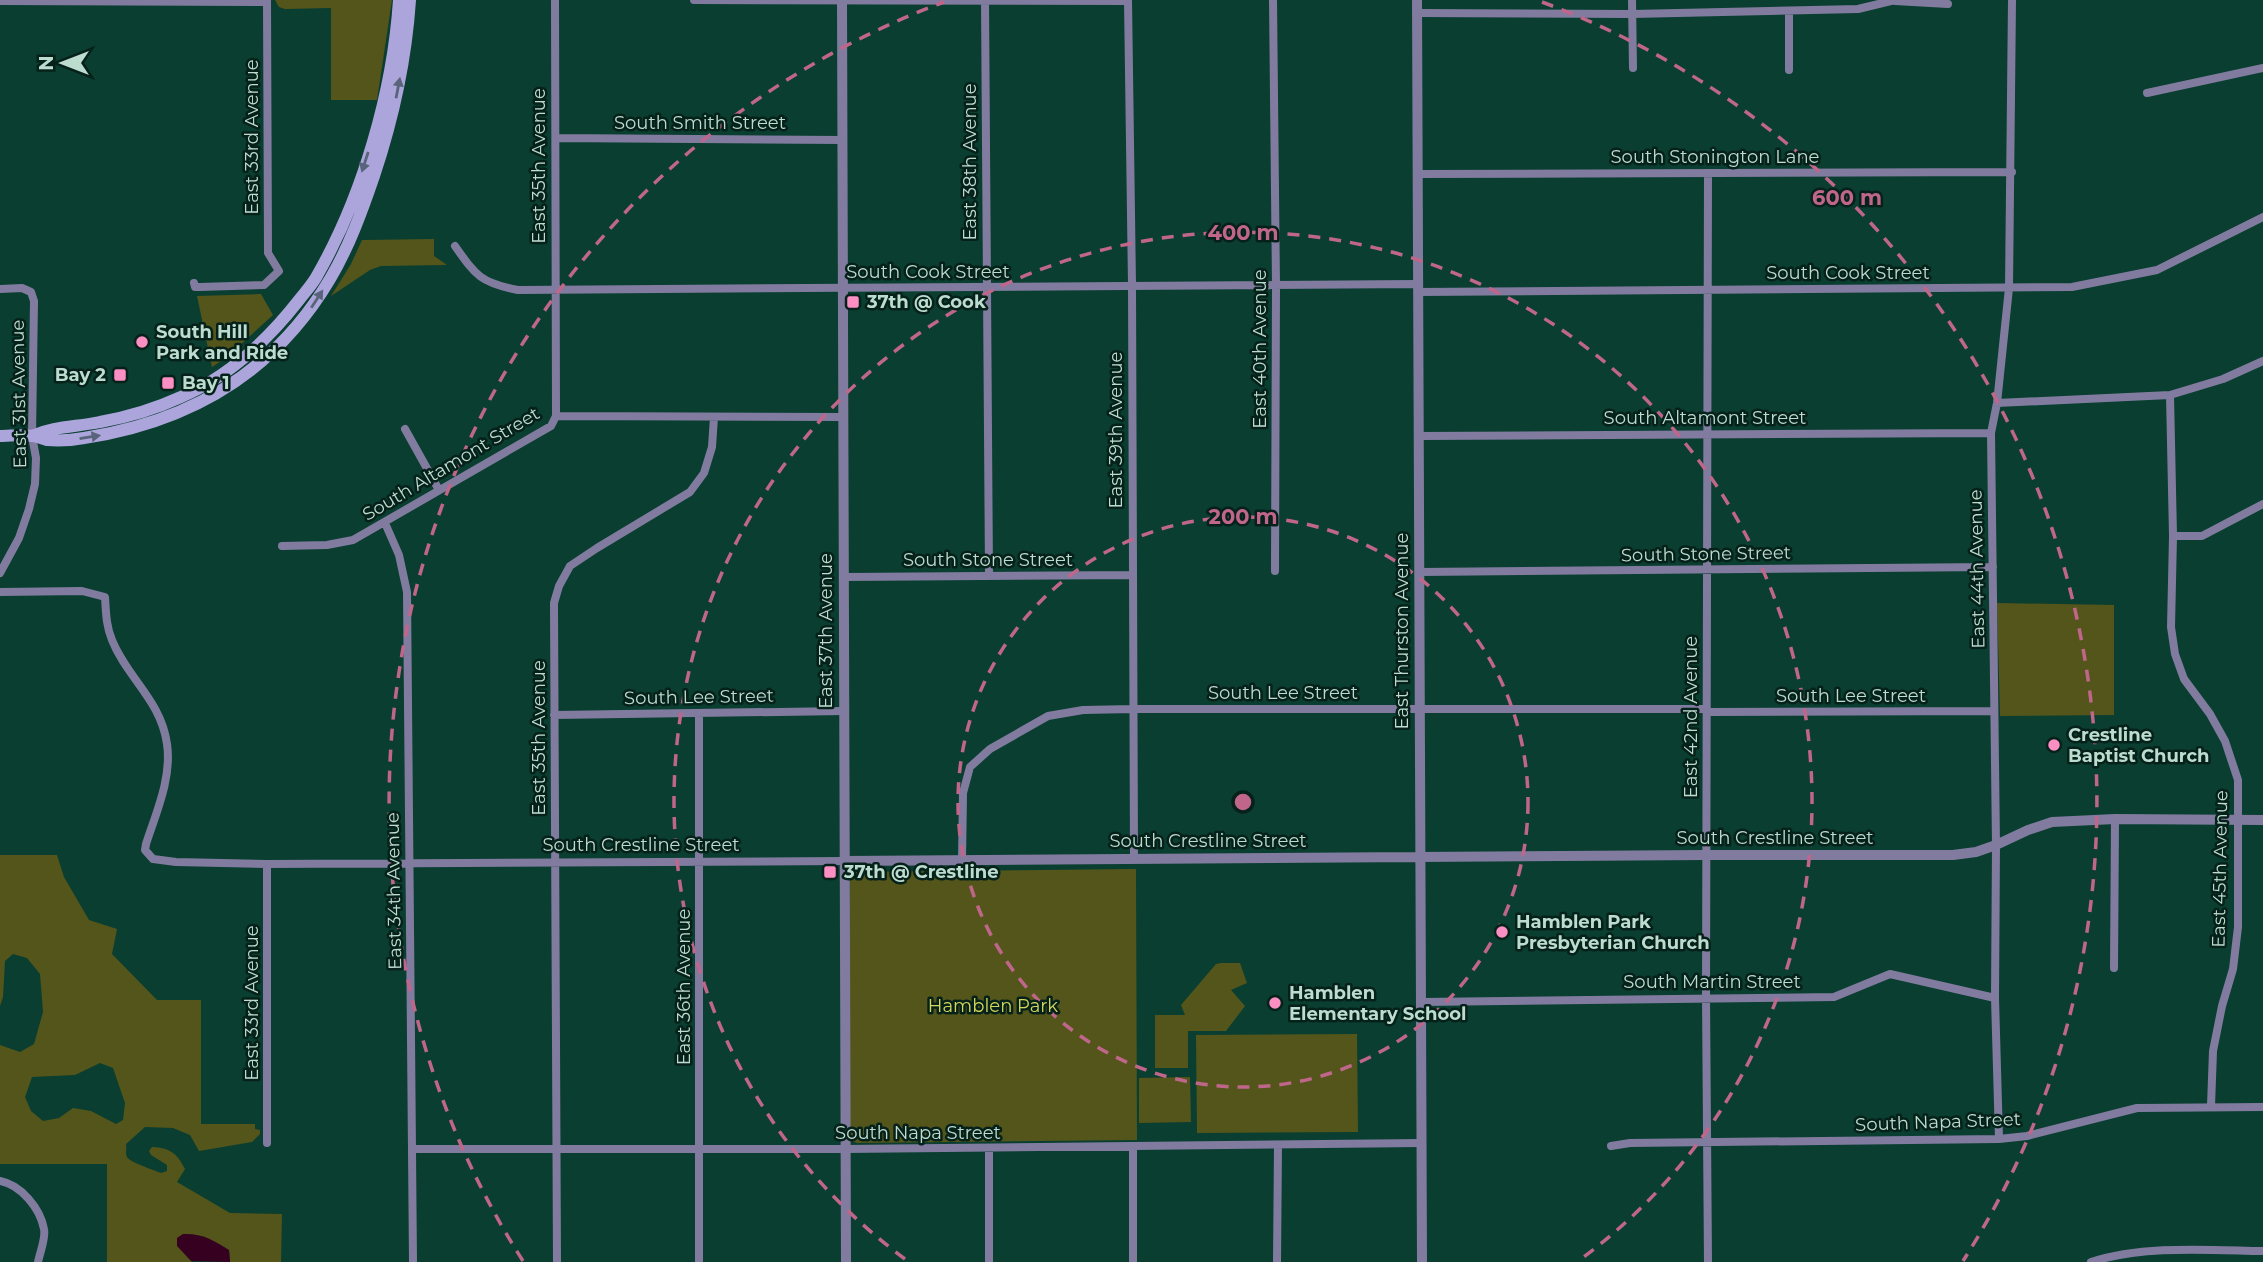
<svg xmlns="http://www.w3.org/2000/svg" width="2263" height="1262" viewBox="0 0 2263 1262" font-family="Montserrat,sans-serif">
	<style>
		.green { fill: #54551b; fill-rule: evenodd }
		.water { fill: #360020 }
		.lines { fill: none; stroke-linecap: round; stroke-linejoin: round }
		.minor { stroke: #817c9f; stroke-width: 8 }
		.tertiary { stroke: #817c9f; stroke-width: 10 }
		.secondary { stroke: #aca5dc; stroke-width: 12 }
		.oneway { fill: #59637a }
		.ring { fill: none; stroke: #c0668a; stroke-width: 3.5; stroke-dasharray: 12 9 }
		.poi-dot { fill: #fb8fc4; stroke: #062119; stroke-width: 2.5 }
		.labels { text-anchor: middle; stroke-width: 5; stroke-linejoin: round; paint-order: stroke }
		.street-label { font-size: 18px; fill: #bddcd0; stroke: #062119 }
		.poi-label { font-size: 18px; font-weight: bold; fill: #bddcd0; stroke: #062119; text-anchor: start }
		.park-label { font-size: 18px; fill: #d5d75a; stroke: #062119 }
		.centre { fill: #c0668a; stroke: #062119; stroke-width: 3.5 }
		.ring-label { font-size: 21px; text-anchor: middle; font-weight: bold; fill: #c0668a; stroke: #062119; stroke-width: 5; stroke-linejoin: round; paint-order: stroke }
	</style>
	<rect width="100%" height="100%" fill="#0a3e30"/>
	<path class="green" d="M275,0H392L377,100H331V8L285,9L279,7Z
		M434,239V256L447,265L381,266L370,270L331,296L351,264L362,240Z
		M261,294L273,315L227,357L212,367L197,296Z
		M1997,603L2114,605V715L2000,716Z
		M0,855H57L64,877L89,920L117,929L112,954L157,1000H201V1124H255V1129L260,1130V1134L252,1142L199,1151L190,1135L173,1128L145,1127L126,1144C127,1148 125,1153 127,1157C129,1162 154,1170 161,1173L167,1171V1165L151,1155L149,1151L152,1147C170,1148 177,1153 185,1169L177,1182L230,1213L282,1214L281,1262H230L229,1250L191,1261L192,1262H107V1164H0V1045L20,1052L34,1044L43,1012L40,974L27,958L13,954L5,961L3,997L0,1006ZM100,1063L113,1068L125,1103L123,1120L116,1124L91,1111L73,1108L59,1118L43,1121L31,1111L25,1097L32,1077L75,1075Z
		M1136,869L1137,1140L857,1143L850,1140V876L856,872Z
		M1221,963H1240L1247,983L1231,990L1245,1006L1226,1031H1188V1068H1155V1015H1185L1181,1005L1216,964Z
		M1357,1034L1358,1132L1197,1133L1196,1035Z
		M1190,1077L1191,1122L1139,1123V1078Z"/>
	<path class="water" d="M183,1234C201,1233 214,1240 229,1250L230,1262L191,1261L177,1246V1238Z"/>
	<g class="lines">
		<path class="minor" d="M555,0L556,416
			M694,0L1128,1
			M985,0L989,576
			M1128,0L1132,285L1134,859
			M1273,0L1276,286L1275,571
			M1632,0L1633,68
			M0,1L267,2
			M1895,1L1948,4
			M1417,13L1632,14L1858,9L1895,0
			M1789,70V11
			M2147,93L2263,68
			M556,138L843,140
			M1708,173L1706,997L1708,1262
			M1418,174L2012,172
			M455,246C476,276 481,283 518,290L1418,284
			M194,283L195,287H200L264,285L279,271L268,253L267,0
			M0,289L22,288L31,292L34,301L32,436L36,458L35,484L29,509L19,538L0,573
			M1418,292L2072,287L2157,270L2263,217
			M2170,395L2173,536L2171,627L2175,654L2184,679L2210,714L2225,741L2238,780V927L2233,969L2222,1006L2213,1051L2211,1106
			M1997,403L2170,395L2223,379L2263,361
			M405,429L439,490
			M1419,436L1991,433
			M385,523L399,555L407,592L413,1262
			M2173,536H2202L2263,504
			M282,546L327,545L353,540L551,426L556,416L843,417
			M1419,572L1993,567
			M844,577L1132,575
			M0,592L82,591L105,597C106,612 106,626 112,640C127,678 161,700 167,744C172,778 156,813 146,844L145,850L153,859L176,862L267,864L844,861
			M1707,712L1994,711
			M554,715L844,711
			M962,861L963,793L970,767L990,749L1048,716L1083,710L1133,709H1707
			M267,864V1143
			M2114,968L2115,819
			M1422,1002L1834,997L1890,974L1995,998
			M1999,1139L1995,998L1996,845L1991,433L1997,403L2009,288L2012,0
			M1133,1146V1262
			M1611,1146L1630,1143L1999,1139L2027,1136L2137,1108L2263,1107
			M413,1149H845L1422,1143
			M0,1181C21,1185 40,1208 44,1229C46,1238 40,1252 38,1262
			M557,1262L554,603L559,586L570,566L597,548L690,492L704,473L712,447L714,417
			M699,1262V713
			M989,1262V1148
			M1277,1262L1278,1145
			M2091,1262C2143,1245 2208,1250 2263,1251"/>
		<path class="tertiary" d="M842,0L846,1262
			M1417,0L1422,1262
			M844,861L1706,855H1953L1976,852L1996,845L2028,830L2052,822L2115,819L2263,820"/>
		<path class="secondary" d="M0,436C10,436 22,434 32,436C37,436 42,439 47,440C59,441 73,440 84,438C189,422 275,372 330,279C349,247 362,211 374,176C393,119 406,61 410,0
			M32,436C54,426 77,427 100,422C128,417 155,409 181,397C230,376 267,341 299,300C305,292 313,284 318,274C363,195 393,91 399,0"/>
	</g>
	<defs><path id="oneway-solid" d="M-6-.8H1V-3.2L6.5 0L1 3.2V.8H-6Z" transform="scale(1.75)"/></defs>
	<g class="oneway">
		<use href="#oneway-solid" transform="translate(398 88) rotate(-79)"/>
		<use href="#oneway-solid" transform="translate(365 162) rotate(108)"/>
		<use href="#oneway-solid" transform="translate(317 299) rotate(-57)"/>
		<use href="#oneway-solid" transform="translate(90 437) rotate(-9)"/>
	</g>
	<g class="ring">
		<circle cx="1243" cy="802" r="285"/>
		<path d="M905 1259A569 569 0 1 1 1581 1259"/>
		<path d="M523 1261A854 854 0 0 1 944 2M1542 2A854 854 0 0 1 1963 1261"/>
	</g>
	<g class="poi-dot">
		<rect x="846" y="295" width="14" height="14" rx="3.5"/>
		<circle cx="142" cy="342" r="7"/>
		<rect x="113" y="368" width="14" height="14" rx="3.5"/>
		<rect x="161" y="376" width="14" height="14" rx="3.5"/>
		<circle cx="2054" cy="745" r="7"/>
		<rect x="823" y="865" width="14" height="14" rx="3.5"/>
		<circle cx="1502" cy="932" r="7"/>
		<circle cx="1275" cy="1003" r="7"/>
	</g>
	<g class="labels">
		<g class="street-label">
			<text x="700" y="129">South Smith Street</text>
			<text transform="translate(252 137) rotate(-90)" y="6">East 33rd Avenue</text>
			<text x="1715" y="163">South Stonington Lane</text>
			<text transform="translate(970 162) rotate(-90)" y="6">East 38th Avenue</text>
			<text transform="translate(539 166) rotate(-90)" y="6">East 35th Avenue</text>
			<text x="928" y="278">South Cook Street</text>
			<text x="1848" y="279">South Cook Street</text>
			<text transform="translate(1260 349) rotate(-90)" y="6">East 40th Avenue</text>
			<text transform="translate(19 394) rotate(-91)" y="6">East 31st Avenue</text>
			<text x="1705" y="424">South Altamont Street</text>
			<text transform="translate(1116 430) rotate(-90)" y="6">East 39th Avenue</text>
			<text transform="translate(451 464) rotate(-31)" y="6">South Altamont Street</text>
			<text transform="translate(1706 554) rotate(-1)" y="6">South Stone Street</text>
			<text x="988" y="566">South Stone Street</text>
			<text transform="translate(1977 569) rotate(-91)" y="6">East 44th Avenue</text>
			<text transform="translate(826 631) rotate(-90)" y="6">East 37th Avenue</text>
			<text transform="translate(1402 631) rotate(-90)" y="6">East Thurston Avenue</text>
			<text x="1283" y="699">South Lee Street</text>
			<text x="1851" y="702">South Lee Street</text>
			<text transform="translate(699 697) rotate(-1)" y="6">South Lee Street</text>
			<text transform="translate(1691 717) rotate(-90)" y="6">East 42nd Avenue</text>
			<text transform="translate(539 738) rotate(-90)" y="6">East 35th Avenue</text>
			<text x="1775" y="844">South Crestline Street</text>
			<text x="1208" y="847">South Crestline Street</text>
			<text x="641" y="851">South Crestline Street</text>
			<text transform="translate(2220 869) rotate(-89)" y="6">East 45th Avenue</text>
			<text transform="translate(394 891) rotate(-91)" y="6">East 34th Avenue</text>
			<text x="1712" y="988">South Martin Street</text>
			<text transform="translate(684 987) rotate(-90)" y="6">East 36th Avenue</text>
			<text transform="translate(252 1003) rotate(-90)" y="6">East 33rd Avenue</text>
			<text transform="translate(1938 1122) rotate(-2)" y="6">South Napa Street</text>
			<text x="918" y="1139">South Napa Street</text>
		</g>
		<g class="poi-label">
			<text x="867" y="308">37th @ Cook</text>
			<text x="156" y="338">South Hill<tspan x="156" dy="21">Park and Ride</tspan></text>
			<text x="106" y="381" text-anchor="end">Bay 2</text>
			<text x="182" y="389">Bay 1</text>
			<text x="2068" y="741">Crestline<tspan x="2068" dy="21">Baptist Church</tspan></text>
			<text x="844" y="878">37th @ Crestline</text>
			<text x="1516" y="928">Hamblen Park<tspan x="1516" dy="21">Presbyterian Church</tspan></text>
			<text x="1289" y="999">Hamblen<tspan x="1289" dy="21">Elementary School</tspan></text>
		</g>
		<g class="park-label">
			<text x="993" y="1012">Hamblen Park</text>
		</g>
	</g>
	<circle cx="1243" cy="802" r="10" class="centre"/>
	<g class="ring-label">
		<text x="1847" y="205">600 m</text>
		<text x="1243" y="240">400 m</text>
		<text x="1243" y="524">200 m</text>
	</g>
	<g transform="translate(63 63) rotate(270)" stroke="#062119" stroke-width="5" paint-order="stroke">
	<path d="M0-5L12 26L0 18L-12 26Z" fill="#bddcd0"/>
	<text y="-10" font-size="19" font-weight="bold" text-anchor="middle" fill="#bddcd0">N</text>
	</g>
</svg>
